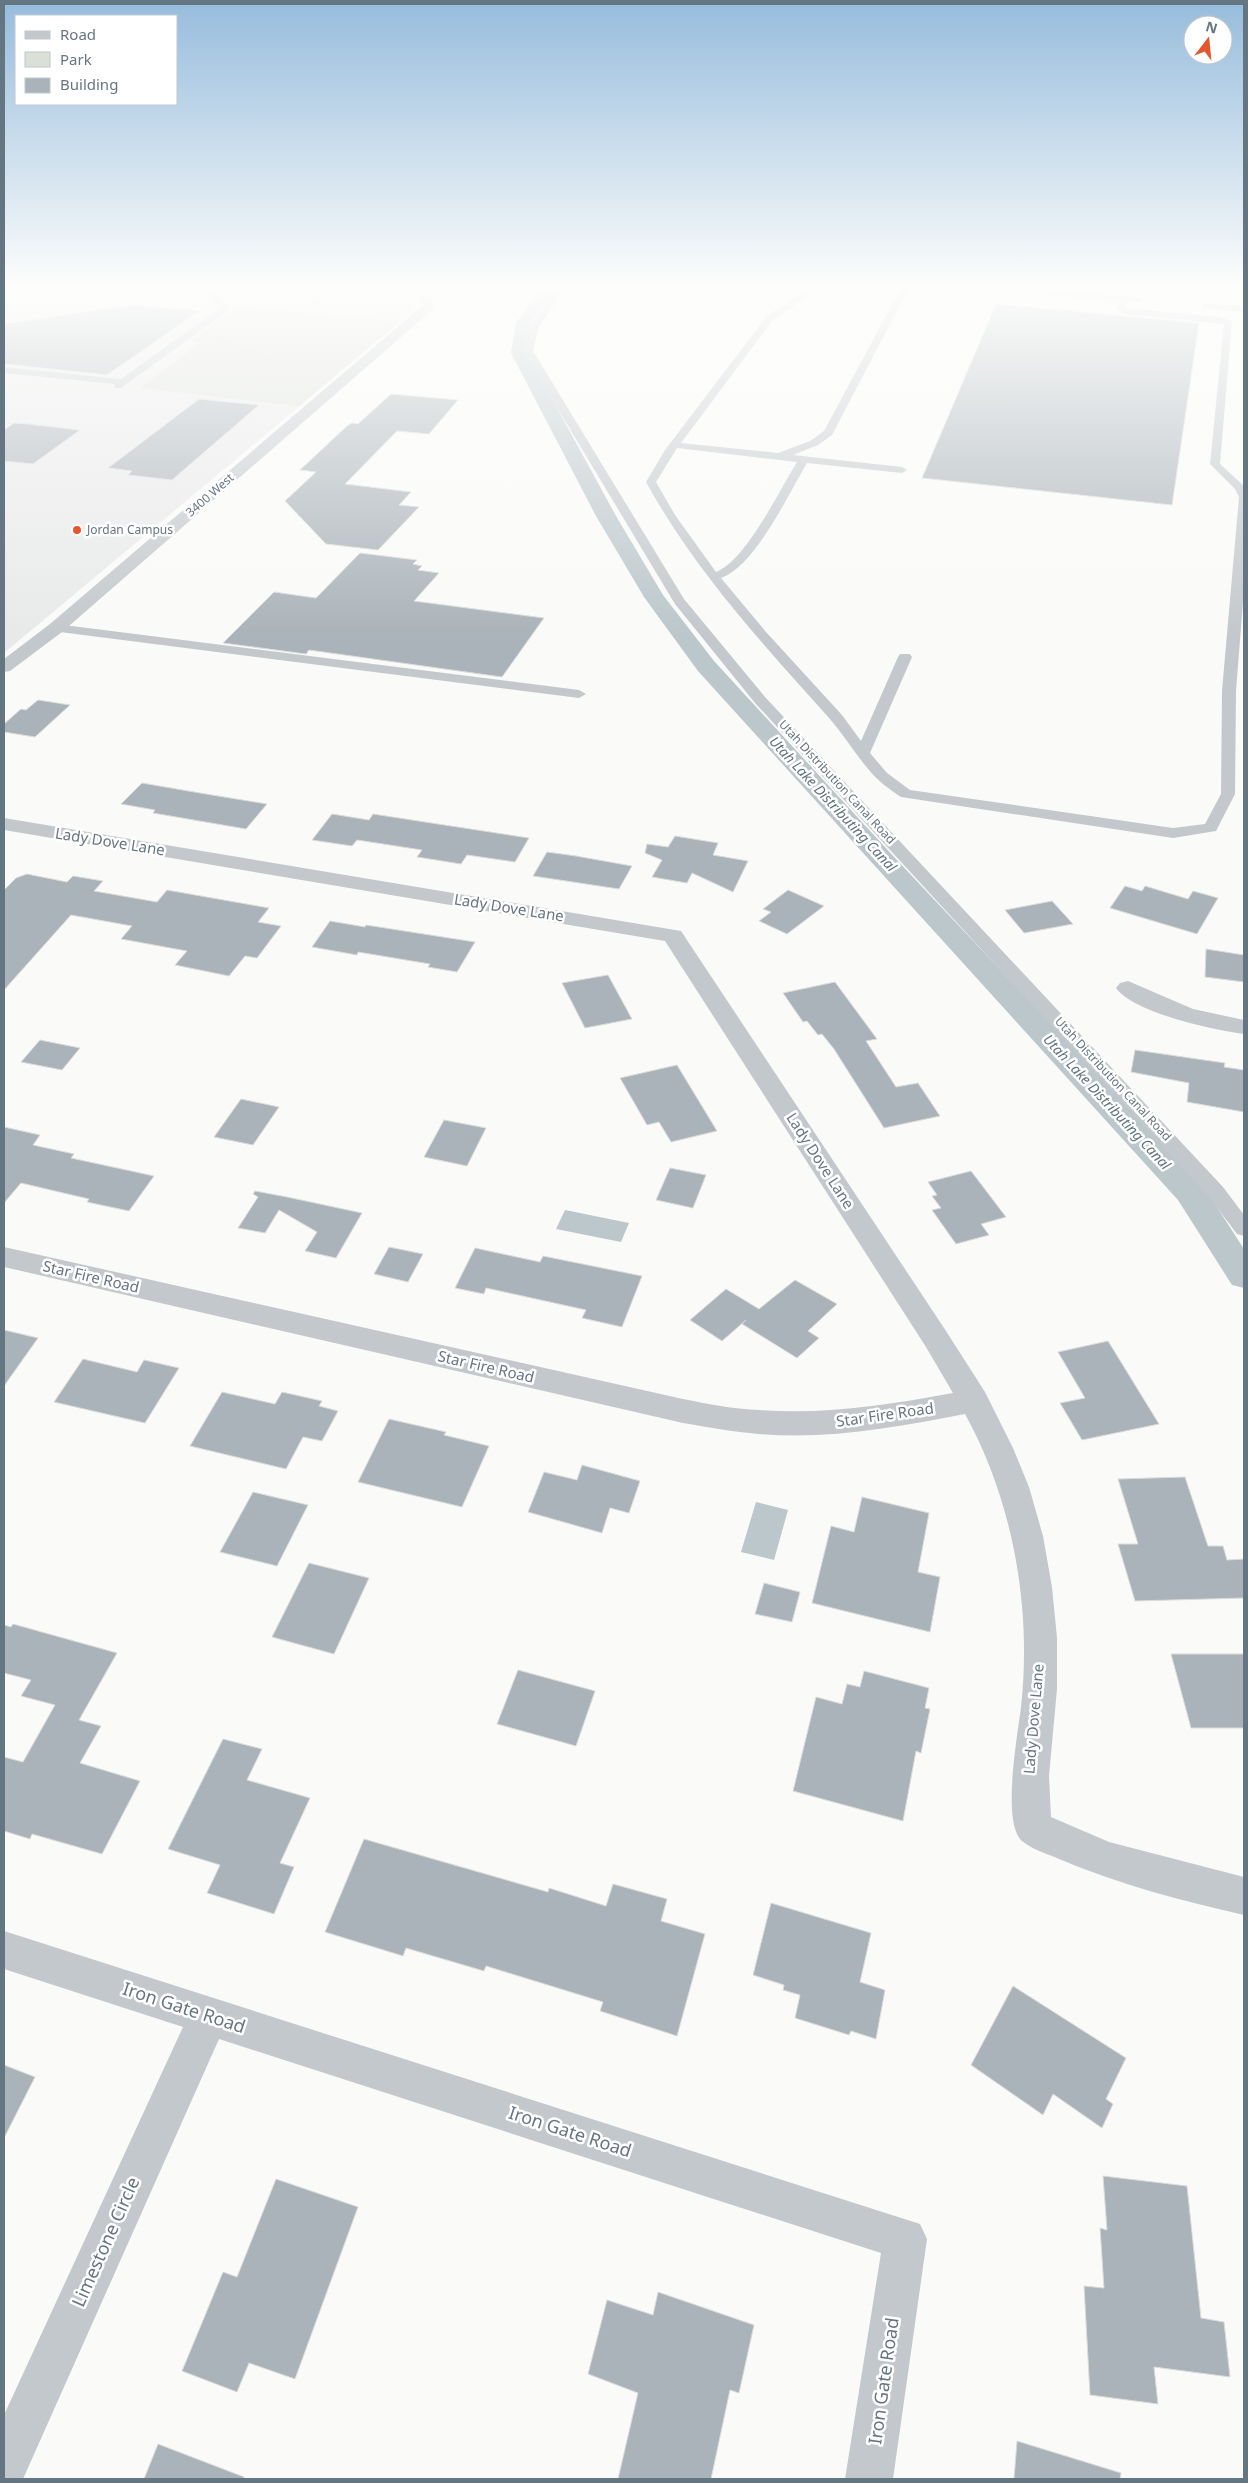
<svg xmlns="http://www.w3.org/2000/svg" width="1248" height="2483" viewBox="0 0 1248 2483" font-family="'Noto Sans',sans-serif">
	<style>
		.built { fill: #e8e9e9 }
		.green { fill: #dadfd7 }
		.water { fill: #bbc7cb }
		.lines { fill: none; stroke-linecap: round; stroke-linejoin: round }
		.canal { fill: #bbc7cb; fill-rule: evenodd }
		.building { fill: #aab3b9; stroke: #dcdcda }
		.path { stroke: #bbbfc2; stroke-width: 1; stroke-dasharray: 1 1; stroke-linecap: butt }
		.lane { fill: #c3c8cc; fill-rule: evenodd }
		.street { fill: #c3c8cc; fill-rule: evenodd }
		.poi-dot { fill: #e4572e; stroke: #fff; stroke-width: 2 }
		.labels { text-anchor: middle; stroke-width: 5; stroke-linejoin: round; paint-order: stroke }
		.far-street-label { font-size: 12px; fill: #657683; stroke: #fff }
		.far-poi-label { font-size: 12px; fill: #657683; stroke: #fff; text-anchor: start }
		.far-water-label { font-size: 14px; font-style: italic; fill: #60757c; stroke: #fff }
		.street-label { font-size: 15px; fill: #657683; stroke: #fff }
		.near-street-label { font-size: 18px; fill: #657683; stroke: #fff }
	</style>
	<rect width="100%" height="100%" fill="#fafaf8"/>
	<path class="built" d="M4,288H413L394,290L416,309L4,653Z"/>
	<path class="green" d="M235,307L253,308L399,322L299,406L140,388L201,342L191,341Z"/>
	<path class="water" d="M565,1210L629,1223L621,1242L556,1229Z
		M756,1502L788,1510L774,1560L741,1552Z"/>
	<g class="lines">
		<path class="canal" d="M542,288H556L531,323L527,353L616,516L663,595L714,661L895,858L1202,1184L1244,1249V1288L1232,1285L1178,1200L698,671L644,597L596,516L511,353L516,323Z"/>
	</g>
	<path class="building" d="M996,304L1199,323L1172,505L922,478Z
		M133,305L199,311L107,375L4,364V324Z
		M391,394L458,400L429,434L397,431L345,484L411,492L399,505L419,507L378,550L326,544L285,501L316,472L300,470L347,426L352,423L358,424Z
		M199,399L259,405L172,480L128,475L132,471L108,468Z
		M14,423L28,424L80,430L33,464L4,461V430Z
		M360,553L417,560L413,564L422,566L418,570L439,573L414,601L544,618L502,677L309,650L306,654L223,643L274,592L316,598Z
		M38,700L70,705L35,737L4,732V724L21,709L26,710Z
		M142,783L200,793L267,804L246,829L153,813L155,810L121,804Z
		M332,814L369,820L373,814L529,838L515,862L467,855L461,864L417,857L422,850L357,840L352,846L312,840Z
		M675,836L718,843L713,855L748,861L733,892L692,873L687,883L652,877L662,860L645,853L647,844L668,847Z
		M547,852L576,856L632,866L619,889L533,876Z
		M27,874L67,882L73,876L103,881L94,891L157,902L167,890L269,908L258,922L281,926L257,958L245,956L229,976L175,965L187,951L121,939L132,926L71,915L4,990V890L16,878Z
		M1125,886L1142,891L1145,886L1188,899L1193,891L1218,898L1197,934L1110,908Z
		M788,890L824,906L787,934L759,921L771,912L763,909Z
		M1052,901L1073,924L1024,933L1005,910Z
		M330,921L365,927L366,925L475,942L457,972L428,967L430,964L358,952L357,955L312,947Z
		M1206,949L1244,955V982L1205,977Z
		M608,975L632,1019L585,1028L562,983Z
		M835,982L877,1039L866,1041L896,1087L918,1083L940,1116L884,1128L834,1049L822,1034L818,1035L807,1021L803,1022L783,993Z
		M40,1040L80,1048L62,1070L21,1062Z
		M1135,1050L1225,1063L1224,1067L1244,1070V1112L1187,1102L1189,1083L1131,1072Z
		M677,1065L717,1131L671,1142L659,1122L647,1125L620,1078Z
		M241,1099L279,1107L253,1145L214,1137Z
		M444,1120L486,1128L467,1166L424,1157Z
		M4,1127L40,1135L33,1145L74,1154L71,1158L154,1176L129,1211L87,1202L89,1199L21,1183L4,1203Z
		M670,1168L706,1175L693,1208L656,1200Z
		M971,1171L1006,1217L981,1224L989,1235L956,1244L932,1210L941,1208L932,1196L937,1195L928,1182Z
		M255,1191L287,1197L362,1213L336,1258L305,1251L317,1232L279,1210L265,1233L238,1228L258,1197L253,1194Z
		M389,1247L423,1254L408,1282L374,1274Z
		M475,1248L540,1262L543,1256L642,1276L622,1327L582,1318L586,1310L486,1288L484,1294L455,1288Z
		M795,1280L837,1304L808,1331L819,1338L797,1358L742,1324L746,1320L722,1341L690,1320L726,1289L759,1309Z
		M4,1330L38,1338L4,1386Z
		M1108,1341L1159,1424L1082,1440L1060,1403L1085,1398L1058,1352Z
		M83,1359L137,1372L144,1360L179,1368L145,1423L54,1402Z
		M222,1392L275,1404L282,1392L322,1401L319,1406L338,1411L322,1441L303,1437L286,1469L190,1446Z
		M389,1419L446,1432L444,1435L489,1446L462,1507L358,1482Z
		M582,1465L640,1481L629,1513L610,1508L602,1533L528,1512L544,1472L577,1480Z
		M1185,1477L1208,1546H1223L1227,1560L1244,1559V1598L1135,1601L1118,1544H1138L1118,1479Z
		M253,1492L308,1505L277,1566L220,1552Z
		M862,1497L929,1513L918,1572L940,1577L930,1632L812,1603L831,1526L854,1532Z
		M309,1563L369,1578L334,1654L272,1637Z
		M764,1583L800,1592L792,1622L755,1614Z
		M13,1624L117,1653L79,1720L101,1726L80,1763L140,1781L102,1854L32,1834L30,1839L4,1831V1757L23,1762L55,1705L21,1696L31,1680L4,1673V1625L11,1627Z
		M1171,1654H1244V1728H1191Z
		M518,1670L595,1691L576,1746L497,1724Z
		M864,1671L929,1688L925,1708L930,1709L921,1753L916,1751L903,1821L793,1791L816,1697L842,1704L847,1684L860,1687Z
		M223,1739L262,1749L247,1780L310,1798L280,1863L294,1867L274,1914L207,1893L220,1865L168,1849Z
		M364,1839L548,1892L549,1888L606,1906L613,1884L667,1899L661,1921L705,1934L677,2036L600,2011L603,2002L486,1966L484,1971L406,1948L403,1956L325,1932Z
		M771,1903L871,1933L860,1982L885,1990L876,2039L851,2031L849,2035L795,2018L800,1995L783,1990L784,1985L753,1975Z
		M1013,1986L1126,2058L1106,2099L1113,2104L1102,2128L1053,2094L1043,2115L971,2065Z
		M4,2065L35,2077L4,2138Z
		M1103,2176L1187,2186L1201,2318L1224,2322L1230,2377L1154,2367L1158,2404L1090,2395L1084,2286L1104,2288L1100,2228L1107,2230Z
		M276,2179L358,2207L295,2379L249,2363L237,2392L182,2371L223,2272L237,2277Z
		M658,2292L754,2325L739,2393L730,2390L711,2479H618L638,2393L588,2374L607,2300L653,2315Z
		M1017,2441L1121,2473L1120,2479H1014Z
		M158,2444L244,2477V2479H144Z"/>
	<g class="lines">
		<path class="path" d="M96,288L135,304L159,288
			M179,288L194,289
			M273,288L267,299H301L308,303L337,304L356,299H375L377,294L393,289H405
			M444,288L511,293L530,291L532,288
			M4,290L50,296L64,288
			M29,294L43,288
			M4,307L25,294
			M386,314L393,289
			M4,333L7,334
			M218,339L283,366"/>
		<path class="lane" d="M210,288H218L217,296L229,306V310L121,388H115L114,384L4,373V367L121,379L220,308L209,297Z
			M557,288H565L538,329L533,351L684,599L765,697L1223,1187L1244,1215V1236L1237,1234L1209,1197L755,703L675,604L523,351L528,329Z
			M808,288H818L772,321L681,443L778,453L810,441L824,431L901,288H909L832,435L818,445L793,455L902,467L907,470L902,473L807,463C788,495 755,566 721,578L766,632L842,715L861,741L898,657L900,654H910L912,657L870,753L887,773L910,790L1173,828L1205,824L1221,794L1222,691L1239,497L1235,489L1210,464L1224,324L1124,314L1117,309L1119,301L994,291L990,288H1025L1137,297L1141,300L1140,302H1128L1126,308L1219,317L1232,321L1220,464L1244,486V589L1236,691L1235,794L1216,831L1173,838L901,797C889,789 878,781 869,770C855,754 844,735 830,719C762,643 695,571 646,482L665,450L766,317ZM677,448L797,462C780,489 745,562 716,572L675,515L656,482Z
			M1205,303L1244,306V312L1202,308V304Z
			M56,624L579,690L586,694L579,698L52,631L50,628L52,625Z"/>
		<path class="street" d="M425,293L431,297L434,307L432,310L62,632L10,671L4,672V659L50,624L422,306L419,297Z
			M4,818L681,931L946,1331L985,1392L1013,1448L1029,1487L1043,1536L1052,1587L1057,1638V1689L1049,1776L1051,1817L1109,1842L1244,1877V1915C1182,1901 1118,1884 1059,1859C1048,1854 1031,1849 1022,1841C1001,1823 1018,1733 1021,1707C1032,1608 1013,1501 965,1414C897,1427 828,1440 759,1434C733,1432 708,1427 683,1423L4,1267V1247L683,1399C708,1404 733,1409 759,1410C824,1415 889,1405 953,1393L926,1347L665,941L4,830Z
			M1128,981L1193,1009L1244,1020V1034C1214,1030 1134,1013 1116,988L1120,983Z
			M4,1931L920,2224L927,2239L893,2479H845L881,2253L219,2039L23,2479H4V2415L183,2027L4,1969Z"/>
	</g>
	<linearGradient id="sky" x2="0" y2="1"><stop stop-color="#96bcdc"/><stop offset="0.45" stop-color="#fdfdfc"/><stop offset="1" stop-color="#fdfdfc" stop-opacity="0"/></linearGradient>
	<rect width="1248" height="636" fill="url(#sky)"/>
	<circle class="poi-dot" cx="77" cy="530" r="5"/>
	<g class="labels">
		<g class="far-street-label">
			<text transform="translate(210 495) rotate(-41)" y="4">3400 West</text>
			<text transform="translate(837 782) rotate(47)" y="4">Utah Distribution Canal Road</text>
			<text transform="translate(1113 1079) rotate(47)" y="4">Utah Distribution Canal Road</text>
		</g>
		<g class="far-poi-label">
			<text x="87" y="534">Jordan Campus</text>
		</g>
		<g class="far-water-label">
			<text transform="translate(833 804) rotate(47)" y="5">Utah Lake Distributing Canal</text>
			<text transform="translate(1107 1102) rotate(47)" y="5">Utah Lake Distributing Canal</text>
		</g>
		<g class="street-label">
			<text transform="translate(110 842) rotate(9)" y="5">Lady Dove Lane</text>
			<text transform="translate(509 908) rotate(9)" y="5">Lady Dove Lane</text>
			<text transform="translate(820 1161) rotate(57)" y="5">Lady Dove Lane</text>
			<text transform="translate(91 1277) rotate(13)" y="5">Star Fire Road</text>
			<text transform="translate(486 1367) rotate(13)" y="5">Star Fire Road</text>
			<text transform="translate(885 1415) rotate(-8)" y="5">Star Fire Road</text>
			<text transform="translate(1034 1719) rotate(-85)" y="5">Lady Dove Lane</text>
		</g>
		<g class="near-street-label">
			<text transform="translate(184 2008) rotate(18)" y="6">Iron Gate Road</text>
			<text transform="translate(570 2132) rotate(18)" y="6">Iron Gate Road</text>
			<text transform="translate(106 2242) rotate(-66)" y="6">Limestone Circle</text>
			<text transform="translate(884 2381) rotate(-82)" y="6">Iron Gate Road</text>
		</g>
	</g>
	<rect width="1248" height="2483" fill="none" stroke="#657683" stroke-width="10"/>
	<rect x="15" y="15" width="162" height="90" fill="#ffffff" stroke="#c1c8cd"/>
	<rect x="25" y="31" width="25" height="8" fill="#c3c8cc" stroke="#c1c8cd"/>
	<text x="60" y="40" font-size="15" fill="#657683">Road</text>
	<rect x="25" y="52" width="25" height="15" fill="#dadfd7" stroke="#c1c8cd"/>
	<text x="60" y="65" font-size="15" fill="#657683">Park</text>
	<rect x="25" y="78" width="25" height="15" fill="#aab3b9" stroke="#c1c8cd"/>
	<text x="60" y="90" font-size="15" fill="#657683">Building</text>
	<g transform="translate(1208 40) rotate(16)"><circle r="24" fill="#ffffff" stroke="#c1c8cd"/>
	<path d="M0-4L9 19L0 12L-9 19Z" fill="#e4572e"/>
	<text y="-8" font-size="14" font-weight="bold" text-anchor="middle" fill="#657683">N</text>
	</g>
</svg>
